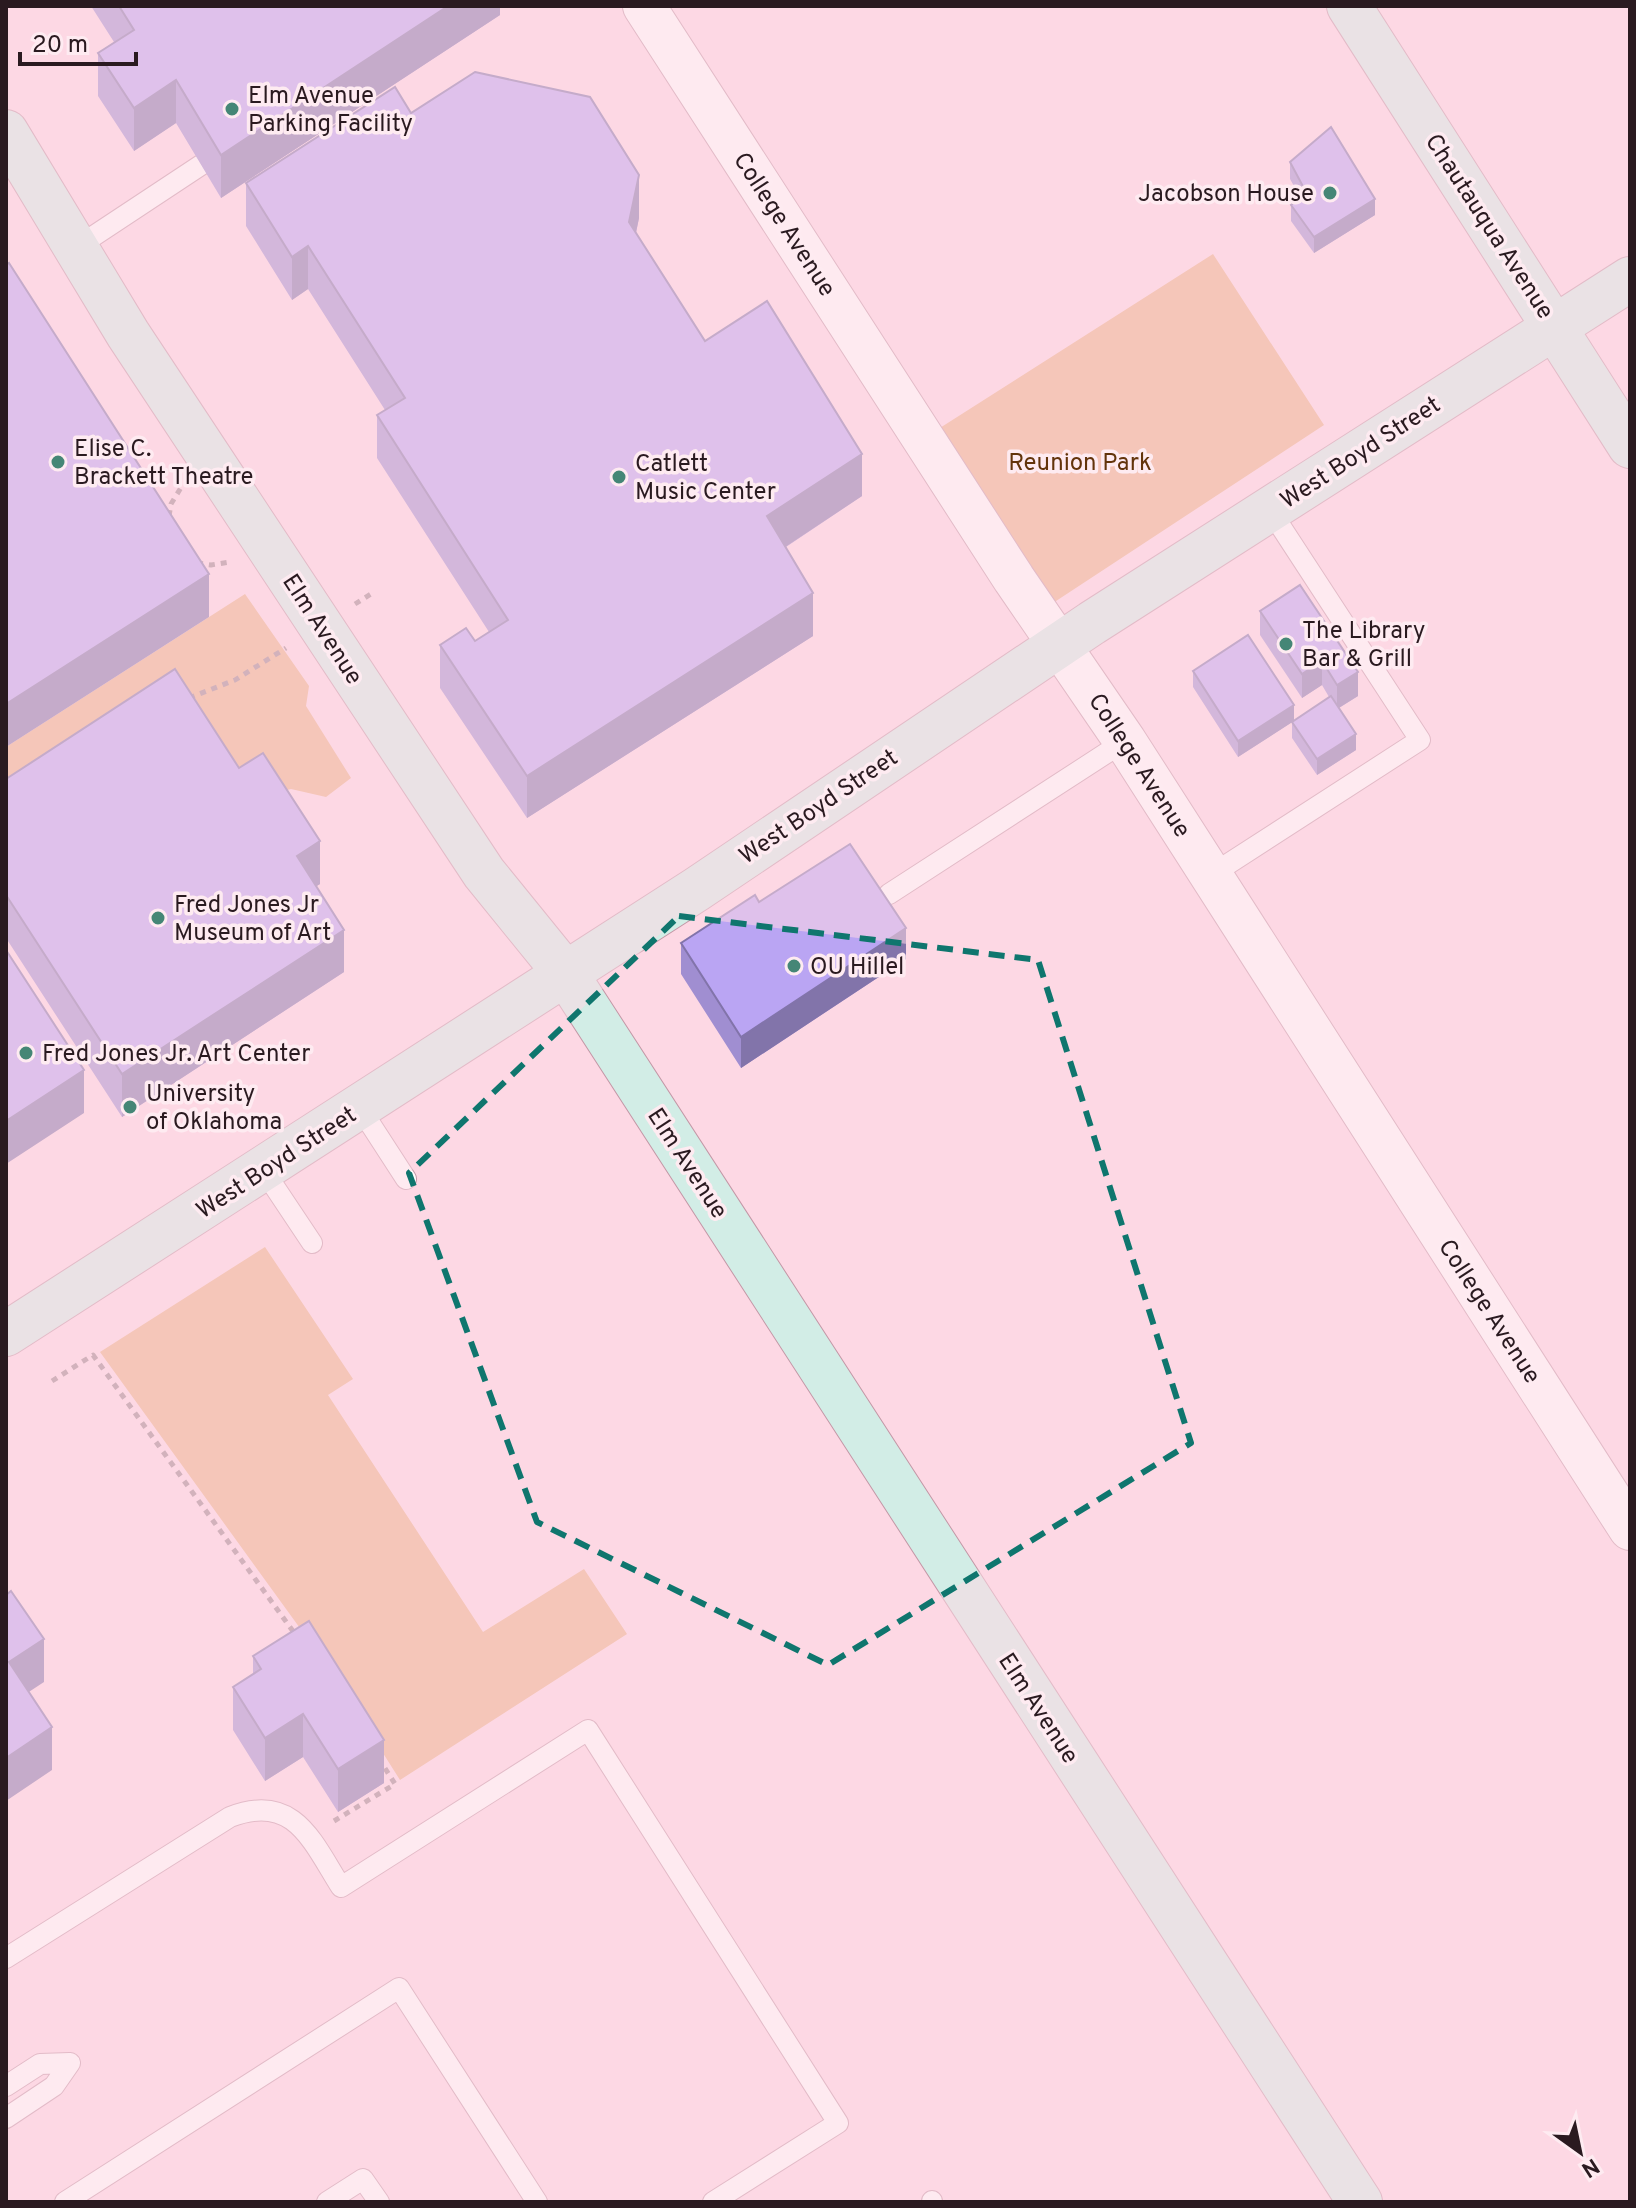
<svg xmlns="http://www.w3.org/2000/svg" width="1636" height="2208" viewBox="0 0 1636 2208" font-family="Overpass,sans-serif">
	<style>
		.green { fill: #eaaf85 }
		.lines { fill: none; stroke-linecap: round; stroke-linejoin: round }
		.lane-casing { stroke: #c397a6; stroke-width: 22 }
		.street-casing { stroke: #c397a6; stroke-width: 44 }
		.secondary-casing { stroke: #c397a6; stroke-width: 46 }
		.path { stroke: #9e838c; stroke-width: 5; stroke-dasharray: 6 6; stroke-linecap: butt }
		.lane { stroke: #fff; stroke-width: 20 }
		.street { stroke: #fff; stroke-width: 42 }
		.secondary { stroke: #d2ede6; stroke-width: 44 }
		.wall { fill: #a08ed1 }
		.shaded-wall { fill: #8274aa }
		.building { fill: #baa5f3; stroke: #8274aa; stroke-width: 2 }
		.marked { fill: none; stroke: #0f766e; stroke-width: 6; stroke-dasharray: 16 10; stroke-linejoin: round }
		.poi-dot { fill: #458676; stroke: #feebf1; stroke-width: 3 }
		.labels { text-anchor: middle; stroke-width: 7; stroke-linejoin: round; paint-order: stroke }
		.poi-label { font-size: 24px; fill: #2a1a20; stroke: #feebf1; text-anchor: start }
		.street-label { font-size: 24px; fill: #2a1a20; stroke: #feebf1 }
		.park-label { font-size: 24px; fill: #63340b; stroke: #feebf1 }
	</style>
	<rect width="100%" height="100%" fill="#fdd8e4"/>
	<path class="green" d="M1213,254L1324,425L1053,603L932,433Z
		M245,594L309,686L306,706L351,778L326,797L291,789L263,796L6,822V747Z
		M265,1247L353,1379L328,1395L483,1632L584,1569L627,1634L400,1780L331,1671L100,1352Z"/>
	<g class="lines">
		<defs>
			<path id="lane" d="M77,247L201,165
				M1211,875L1420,740L1270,510
				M889,894L1125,741
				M360,1108L406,1179
				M264,1171L312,1243
				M6,1958L230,1817C294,1792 312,1841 341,1887L588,1730L838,2123L713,2202
				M6,2086L40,2064L70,2063
				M6,2118L54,2086L70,2063
				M932,2201V2202
				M65,2202L399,1988L537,2202
				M327,2202L363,2179L379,2202"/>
			<path id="street" d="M644,6L1014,579L1125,741L1630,1529"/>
			<path id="secondary" d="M1349,6L1630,446
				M6,132L128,334L484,873L566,974L1360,2202
				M6,1334L697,889L1092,623L1630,279"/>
		</defs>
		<use href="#lane" class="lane-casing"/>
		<use href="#street" class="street-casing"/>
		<use href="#secondary" class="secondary-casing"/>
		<path class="path" d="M169,516L171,504L182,486
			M197,563L211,565L230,562
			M355,604L371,594
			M189,698L235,680L286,648
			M52,1381L93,1355L295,1634
			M334,1821L395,1784L381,1762"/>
		<use href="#lane" class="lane"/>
		<use href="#street" class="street"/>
		<use href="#secondary" class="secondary"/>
	</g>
	<path class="wall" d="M91,6H500V15L221,198L176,123L134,151L98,96V53L114,42Z
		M411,113L639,218L636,233L705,341L862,496L786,547L813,636L527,818L440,688V645L475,641L489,632L377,458V415L385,410L308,289L292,300L246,226V183Z
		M1290,162L1375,215L1314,253L1291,221V205L1300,197L1290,179Z
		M1300,585L1358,696L1339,708L1356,750L1317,775L1292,738V722L1238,757L1193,687V671L1294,721L1329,697L1322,685L1302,698L1260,635V611Z
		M239,768L320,884L316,886L344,972L122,1117L6,938V779Z
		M759,902L906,959L741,1068L681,974V943Z
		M253,1656L384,1783L338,1812L303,1757L265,1781L233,1730V1687L253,1674Z"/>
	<path class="shaded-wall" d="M448,6H500V15L221,198V155Z
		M176,80V123L134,151V108Z
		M639,175V218L629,265V222Z
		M1375,199V215L1314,253V237Z
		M308,246V289L292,300V257Z
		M862,454V496L767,559V516Z
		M209,574V617L6,747V704Z
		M813,593V636L527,818V776Z
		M1322,661V685L1302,698V674Z
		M1358,672V696L1337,709V685Z
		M1294,705V721L1238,757V741Z
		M1356,734V750L1317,775V759Z
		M320,841V884L297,899V856Z
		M906,928V959L741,1068V1037Z
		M344,930V972L122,1117V1074Z
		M84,1070V1113L6,1164V1121Z
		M44,1639V1682L9,1705V1662Z
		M303,1714V1757L265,1781V1738Z
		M52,1727V1770L6,1801V1758Z
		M384,1740V1783L338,1812V1769Z"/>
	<path class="building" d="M119,6H448L221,155L176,80L134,108L98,53L134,30Z
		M475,72L590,97L639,175L629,222L705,341L767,301L862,454L767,516L813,593L527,776L440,645L466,628L475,641L508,620L377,415L405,398L308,246L292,257L246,183L395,87L411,113Z
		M1331,127L1375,199L1314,237L1291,205L1306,192L1290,162Z
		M9,263L209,574L6,704V265Z
		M1300,585L1358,672L1337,685L1322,661L1302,674L1260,611Z
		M1248,635L1294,705L1238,741L1193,671Z
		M175,669L239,768L263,753L320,841L297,856L344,930L122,1074L6,895V779Z
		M1331,696L1356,734L1317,759L1292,722Z
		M850,844L906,928L741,1037L681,943L755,895L759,902Z
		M6,950L84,1070L6,1121Z
		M11,1591L44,1639L9,1662L52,1727L6,1758V1595Z
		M309,1621L384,1740L338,1769L303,1714L265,1738L233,1687L261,1669L253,1656Z"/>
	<path d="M0 0H1636V2208H0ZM679,916L1038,960L1191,1443L828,1665L537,1522L409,1173Z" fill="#fdd8e4" fill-opacity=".55" fill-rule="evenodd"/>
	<path class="marked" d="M679,916L1038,960L1191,1443L828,1665L537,1522L409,1173Z"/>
	<g class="poi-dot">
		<circle cx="232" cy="109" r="8"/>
		<circle cx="1330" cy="193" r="8"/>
		<circle cx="58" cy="462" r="8"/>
		<circle cx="619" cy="477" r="8"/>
		<circle cx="1286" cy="644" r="8"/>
		<circle cx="158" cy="918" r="8"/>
		<circle cx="794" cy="966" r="8"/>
		<circle cx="26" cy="1053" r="8"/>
		<circle cx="130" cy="1107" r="8"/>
	</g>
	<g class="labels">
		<g class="poi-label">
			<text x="248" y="103">Elm Avenue<tspan x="248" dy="28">Parking Facility</tspan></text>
			<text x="1314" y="201" text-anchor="end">Jacobson House</text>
			<text x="74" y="456">Elise C.<tspan x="74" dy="28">Brackett Theatre</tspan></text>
			<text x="635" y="471">Catlett<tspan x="635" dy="28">Music Center</tspan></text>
			<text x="1302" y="638">The Library<tspan x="1302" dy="28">Bar &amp; Grill</tspan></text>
			<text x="174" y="912">Fred Jones Jr<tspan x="174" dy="28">Museum of Art</tspan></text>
			<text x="810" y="974">OU Hillel</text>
			<text x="42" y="1061">Fred Jones Jr. Art Center</text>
			<text x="146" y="1101">University<tspan x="146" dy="28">of Oklahoma</tspan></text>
		</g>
		<g class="street-label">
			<text transform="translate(785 224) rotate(57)" y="8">College Avenue</text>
			<text transform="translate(1490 226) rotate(57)" y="8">Chautauqua Avenue</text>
			<text transform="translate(1360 452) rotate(-33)" y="8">West Boyd Street</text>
			<text transform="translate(323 629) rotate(57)" y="8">Elm Avenue</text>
			<text transform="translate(1140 765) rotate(57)" y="8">College Avenue</text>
			<text transform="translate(818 806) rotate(-34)" y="8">West Boyd Street</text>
			<text transform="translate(276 1162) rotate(-33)" y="8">West Boyd Street</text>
			<text transform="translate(688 1163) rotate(57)" y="8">Elm Avenue</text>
			<text transform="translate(1490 1311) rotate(57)" y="8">College Avenue</text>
			<text transform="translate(1039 1708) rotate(57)" y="8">Elm Avenue</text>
		</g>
		<g class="park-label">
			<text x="1080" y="470">Reunion Park</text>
		</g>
	</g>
	<rect width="1636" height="2208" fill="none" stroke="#2a1a20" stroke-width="16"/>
	<g transform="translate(1580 2152) rotate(147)" stroke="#feebf1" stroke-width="6" paint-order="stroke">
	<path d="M0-6L14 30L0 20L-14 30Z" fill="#2a1a20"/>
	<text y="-12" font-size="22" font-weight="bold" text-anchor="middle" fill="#2a1a20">N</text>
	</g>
	<path d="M20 52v12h116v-12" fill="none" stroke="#2a1a20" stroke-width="4"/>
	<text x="32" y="52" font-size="24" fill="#2a1a20" stroke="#feebf1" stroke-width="6" paint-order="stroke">20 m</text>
</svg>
